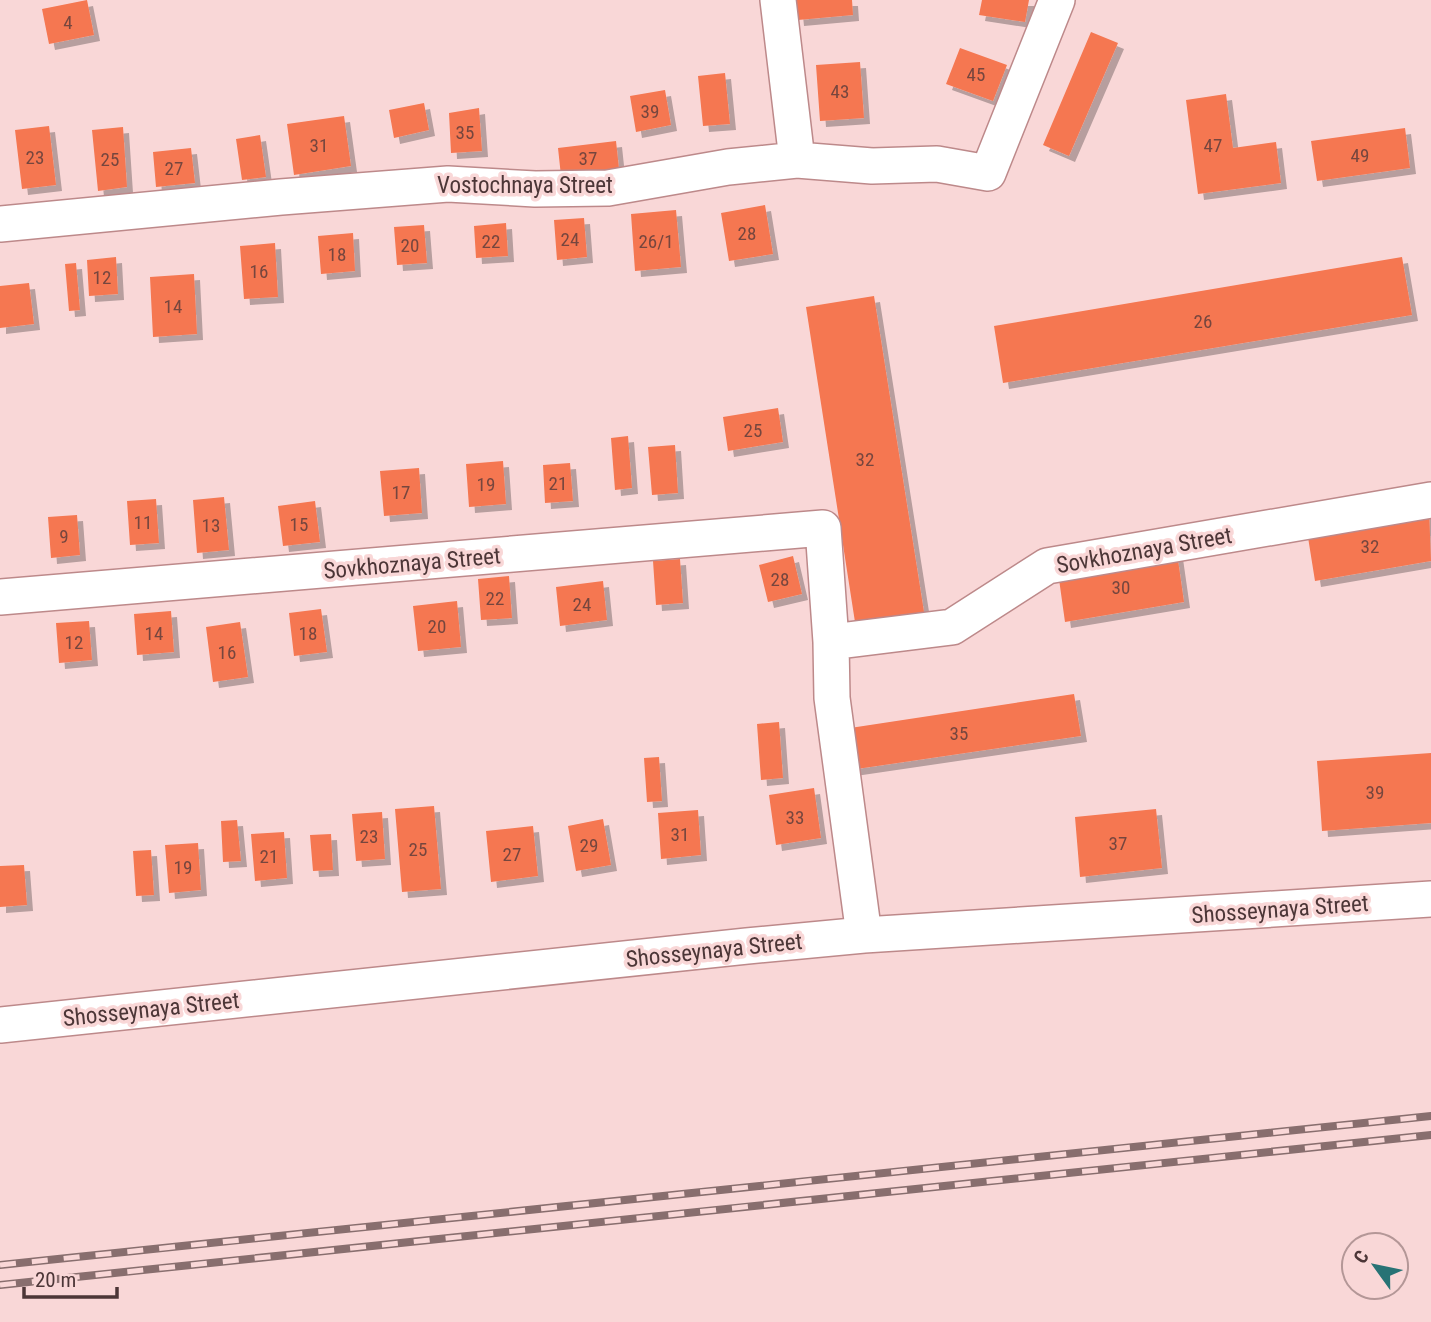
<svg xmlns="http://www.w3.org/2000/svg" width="1431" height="1322" viewBox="0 0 1431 1322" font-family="'Roboto Condensed',sans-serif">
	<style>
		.building { fill: #f57751; filter: url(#shadow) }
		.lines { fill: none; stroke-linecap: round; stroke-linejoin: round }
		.minor-casing { stroke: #bd898a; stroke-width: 38 }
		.minor { stroke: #fff; stroke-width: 35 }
		.rail-casing { stroke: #886e6e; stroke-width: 8 }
		.rail { stroke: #f9d7d7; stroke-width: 5; stroke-dasharray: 16; stroke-linecap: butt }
		.labels { text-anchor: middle; stroke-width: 7; stroke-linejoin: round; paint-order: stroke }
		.number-label { font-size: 19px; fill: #76463e }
		.street-label { font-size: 23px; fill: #4c3637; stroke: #f9d7d7 }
	</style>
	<defs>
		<filter id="shadow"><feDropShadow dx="6" dy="6" stdDeviation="0" flood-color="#0004"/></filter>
	</defs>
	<rect width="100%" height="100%" fill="#f9d7d7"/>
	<path class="building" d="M87,0L94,35L49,44L42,9Z
		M796,0H852L853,15L798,20Z
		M982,0H1029L1025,22L979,15Z
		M1091,32L1118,43L1069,156L1043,145Z
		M960,48L1007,65L993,101L946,84Z
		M860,62L864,118L820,121L816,65Z
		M725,73L730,124L703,126L698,76Z
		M665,90L671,125L636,132L630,96Z
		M1226,94L1233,148L1276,142L1281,183L1198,194L1186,100Z
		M424,103L429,130L394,138L389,110Z
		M479,108L482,151L451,153L449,113Z
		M344,116L351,166L294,175L287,124Z
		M49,126L56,185L22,189L15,130Z
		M123,127L127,187L98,191L92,130Z
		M1405,128L1410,168L1317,181L1311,141Z
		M260,135L266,177L242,180L236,139Z
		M616,141L619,169L561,176L558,148Z
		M191,148L195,183L156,187L153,152Z
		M765,205L773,254L729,261L721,213Z
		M676,210L681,267L635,271L631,214Z
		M584,218L587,257L557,260L554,220Z
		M506,223L508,256L476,258L474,226Z
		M424,225L427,263L397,265L394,227Z
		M353,233L355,271L321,274L318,236Z
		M275,243L278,297L244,299L240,246Z
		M116,257L118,294L89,296L87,260Z
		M1402,257L1412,315L1003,383L994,326Z
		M76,263L80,310L69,311L65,264Z
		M194,274L197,334L153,337L150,277Z
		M29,283L34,324L0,328V286Z
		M874,296L924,612L855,622L806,307Z
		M778,408L783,442L728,451L723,417Z
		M628,436L632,488L615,490L611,438Z
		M675,445L678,493L652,495L648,447Z
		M503,461L506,504L469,507L466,464Z
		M570,463L573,501L545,503L543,465Z
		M419,468L422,513L384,516L380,471Z
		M224,497L229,550L197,553L193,500Z
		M156,499L159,543L130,545L127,501Z
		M315,501L320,542L283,546L278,506Z
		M1429,510L1431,561L1315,581L1307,531Z
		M77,515L80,555L51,558L48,517Z
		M1177,553L1184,602L1065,622L1058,572Z
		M793,556L802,594L768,602L759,565Z
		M680,559L683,603L656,605L653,561Z
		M509,576L512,618L481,620L478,579Z
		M603,581L607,620L560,626L556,587Z
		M457,601L461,647L418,651L413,606Z
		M321,609L327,652L294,656L289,613Z
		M171,611L174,652L137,655L134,614Z
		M89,621L92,660L59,663L56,623Z
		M240,622L248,677L213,682L206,627Z
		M1074,694L1081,736L843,771L837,730Z
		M779,722L783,778L761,780L757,724Z
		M1431,753V823L1322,831L1317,761Z
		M659,757L662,801L647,802L644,758Z
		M814,788L821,838L776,845L769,795Z
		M434,806L441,889L402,892L395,809Z
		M1156,809L1162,868L1080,877L1075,817Z
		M698,810L701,855L661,859L658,813Z
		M382,812L385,859L356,861L352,814Z
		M603,819L611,865L576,871L568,826Z
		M237,820L241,861L223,862L221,821Z
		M533,826L538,876L491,882L486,831Z
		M284,832L287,878L255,881L251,834Z
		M331,834L333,870L313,871L310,835Z
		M198,843L201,890L169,893L165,845Z
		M151,850L154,895L136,896L133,851Z
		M24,865L27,905L0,907V866Z"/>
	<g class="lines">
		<defs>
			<path id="minor" d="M778,0L797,160
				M0,224L281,197L448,184L535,189L608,188L728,167L797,160L872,166L937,164L988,173L1057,0
				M0,597L823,528L831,642L832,698L864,935
				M831,642L952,627L1047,566L1431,500
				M0,1025L747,946L864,935L1431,899"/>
		</defs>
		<use href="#minor" class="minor-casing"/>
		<use href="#minor" class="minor"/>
		<defs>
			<path id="rail" d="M0,1265L1431,1116
				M0,1285L1431,1135"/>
		</defs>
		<use href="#rail" class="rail-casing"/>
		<use href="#rail" class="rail"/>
	</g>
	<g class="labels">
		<g class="number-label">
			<text x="68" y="29">4</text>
			<text x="976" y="81">45</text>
			<text x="840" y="98">43</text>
			<text x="650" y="118">39</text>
			<text x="465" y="139">35</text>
			<text x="319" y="152">31</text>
			<text x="1213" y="152">47</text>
			<text x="1360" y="162">49</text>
			<text x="35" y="164">23</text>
			<text x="588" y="165">37</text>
			<text x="110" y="166">25</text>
			<text x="174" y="175">27</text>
			<text x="747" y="240">28</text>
			<text x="570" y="246">24</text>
			<text x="491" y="248">22</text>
			<text x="656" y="248">26/1</text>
			<text x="410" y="252">20</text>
			<text x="337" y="261">18</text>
			<text x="259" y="278">16</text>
			<text x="102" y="284">12</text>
			<text x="173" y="313">14</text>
			<text x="1203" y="328">26</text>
			<text x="753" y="437">25</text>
			<text x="865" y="466">32</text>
			<text x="558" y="490">21</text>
			<text x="486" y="491">19</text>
			<text x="401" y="499">17</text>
			<text x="143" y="529">11</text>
			<text x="299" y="531">15</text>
			<text x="211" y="532">13</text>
			<text x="64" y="543">9</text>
			<text x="1370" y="553">32</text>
			<text x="780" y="586">28</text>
			<text x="1121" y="594">30</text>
			<text x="495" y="605">22</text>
			<text x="582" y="611">24</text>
			<text x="437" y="633">20</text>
			<text x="154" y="640">14</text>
			<text x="308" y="640">18</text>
			<text x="74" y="649">12</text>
			<text x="227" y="659">16</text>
			<text x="959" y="740">35</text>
			<text x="1375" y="799">39</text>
			<text x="795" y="824">33</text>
			<text x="680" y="841">31</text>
			<text x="369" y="843">23</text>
			<text x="1118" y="850">37</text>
			<text x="589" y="852">29</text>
			<text x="418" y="856">25</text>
			<text x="512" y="861">27</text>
			<text x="269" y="863">21</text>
			<text x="183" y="874">19</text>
		</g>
		<g class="street-label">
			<text x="525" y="193">Vostochnaya Street</text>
			<text transform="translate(1144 550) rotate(-10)" y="8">Sovkhoznaya Street</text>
			<text transform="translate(412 563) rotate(-5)" y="8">Sovkhoznaya Street</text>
			<text transform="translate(1280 909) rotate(-4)" y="8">Shosseynaya Street</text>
			<text transform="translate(714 950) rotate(-6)" y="8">Shosseynaya Street</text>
			<text transform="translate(151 1009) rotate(-6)" y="8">Shosseynaya Street</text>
		</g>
	</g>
	<g transform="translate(1375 1266) rotate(303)"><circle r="33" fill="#f9d7d7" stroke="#b49797" stroke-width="2"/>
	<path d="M0-5L12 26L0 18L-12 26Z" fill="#287375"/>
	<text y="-10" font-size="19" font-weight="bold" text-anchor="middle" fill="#4c3637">С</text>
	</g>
	<path d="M24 1287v10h93v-10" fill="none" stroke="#4c3637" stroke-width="3.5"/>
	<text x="35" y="1287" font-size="21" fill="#4c3637" stroke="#f9d7d7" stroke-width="5" paint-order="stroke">20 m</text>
</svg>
